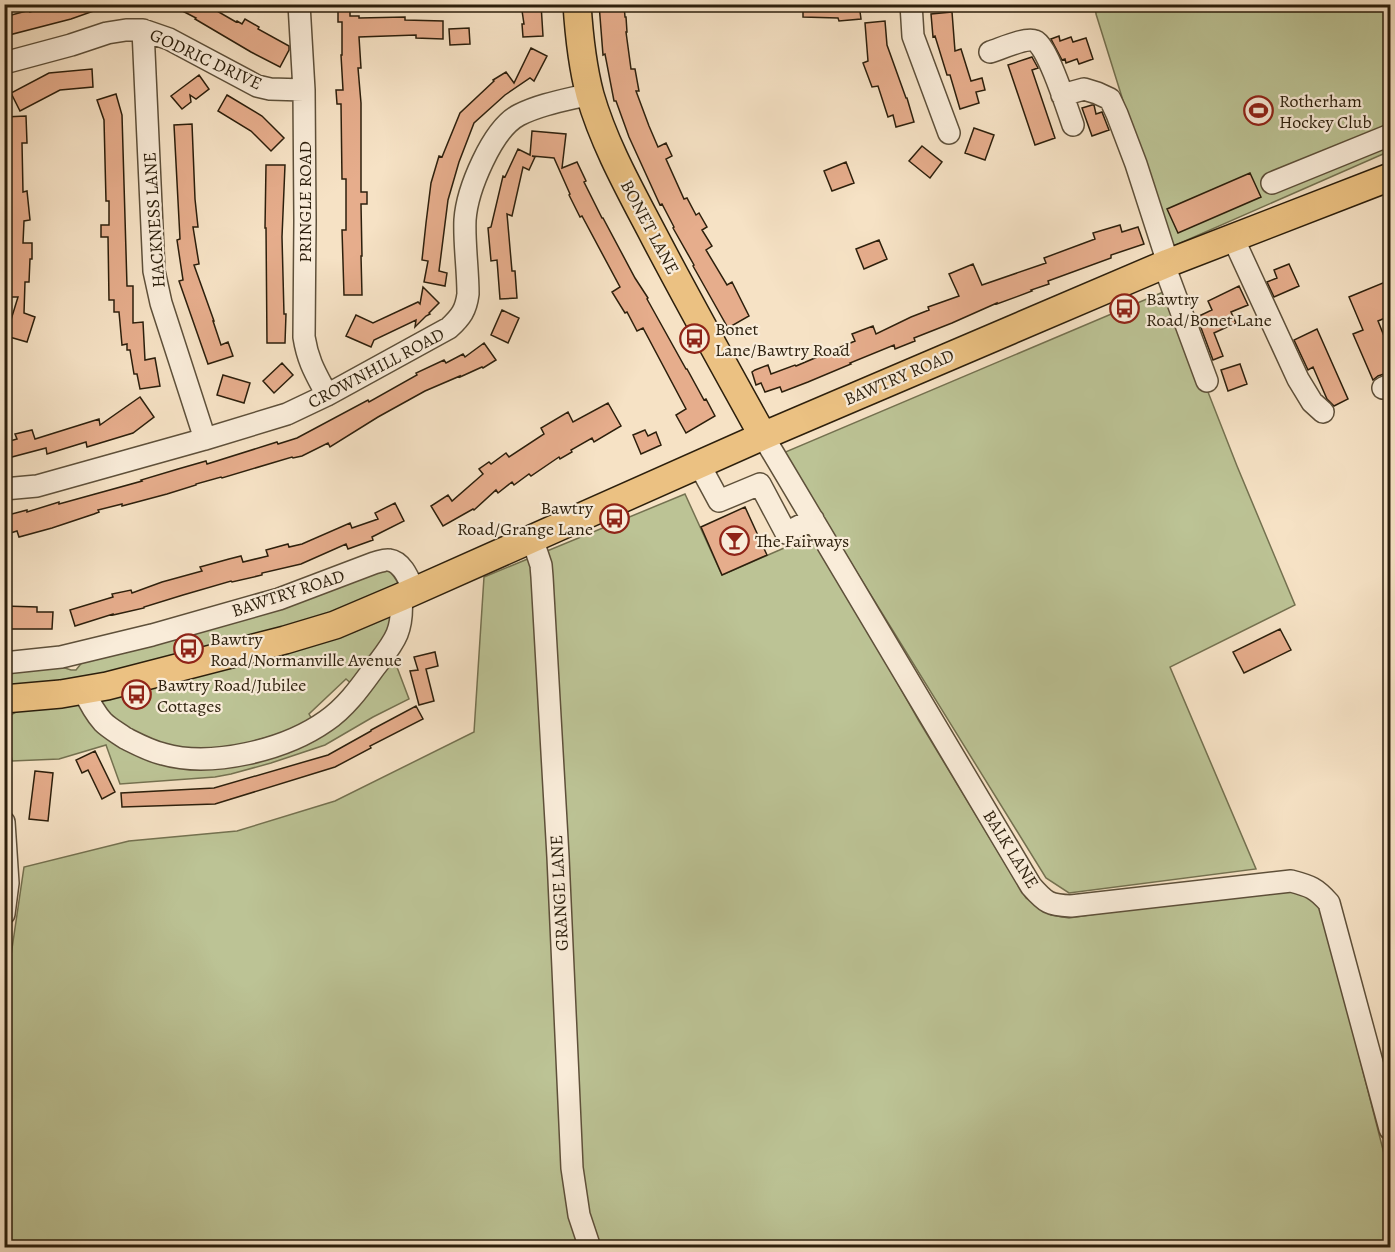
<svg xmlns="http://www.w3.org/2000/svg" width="1395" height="1252" viewBox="0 0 1395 1252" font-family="Alegreya,serif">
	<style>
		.green { fill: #bcc395; stroke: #747150; stroke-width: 1.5 }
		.building { fill: #e6ad8c; stroke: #2c1f0c; stroke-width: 1.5 }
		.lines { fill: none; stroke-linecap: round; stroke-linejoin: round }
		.minor-casing { stroke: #5e503a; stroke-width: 24 }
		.major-casing { stroke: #2c1f0c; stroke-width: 30 }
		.minor { stroke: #f9ecd9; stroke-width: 21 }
		.major { stroke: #ebc182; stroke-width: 27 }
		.labels { text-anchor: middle; stroke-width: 4.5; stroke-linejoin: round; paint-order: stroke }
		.street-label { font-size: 18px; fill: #2c1f0c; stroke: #f9ecd9 }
		.poi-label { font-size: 18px; fill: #2c1f0c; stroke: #f9ecd9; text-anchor: start }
	</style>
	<rect width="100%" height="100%" fill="#f6e2c5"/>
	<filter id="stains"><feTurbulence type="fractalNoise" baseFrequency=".00333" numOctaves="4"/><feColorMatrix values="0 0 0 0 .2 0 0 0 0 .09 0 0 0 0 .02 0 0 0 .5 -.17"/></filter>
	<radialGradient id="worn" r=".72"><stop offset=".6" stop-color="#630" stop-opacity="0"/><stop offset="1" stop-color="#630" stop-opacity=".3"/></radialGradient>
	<path class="green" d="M1095,5H1390V151L1169,248L1096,14Z
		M1168,290L1237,466L1295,605L1170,667L1256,869L1069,893L1046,878L783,453Z
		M685,494L722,575L814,535L919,721L1026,898L1051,915L1069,918L1199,899L1301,891L1320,903L1390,1177V1247H5L4,1003L24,867L129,841L237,831L335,801L474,732L484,577Z
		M391,567L401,577L397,585L360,603L304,621L125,671L5,689V668L62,667L71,670H76L84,660Z
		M395,613L393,630L354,686L346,679L309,714L313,721L293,730L219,751L190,753L121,729L93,698L293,650L354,632Z
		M392,654L409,699L373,717L325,745L271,763L231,774L215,777L120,784L106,745L59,759L12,761L8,739L9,716L21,709L83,701L155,759L275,750Z"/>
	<path class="building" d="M56,4H105V7L71,19L9,35L4,17L30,10V12Z
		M169,4H205L236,22L237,21L242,24L245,19L259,27L258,29L289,46V50L280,67L251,52L195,19L196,18Z
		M521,4H541L543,36L523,37L522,24H524Z
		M599,4H624L625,17H626L627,32H626L631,69H635L639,91H636L649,126L658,147L666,143L672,156L666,159L684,199L687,198L696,215L699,213L707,227L702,230L712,246L706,250L727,285L732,282L749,316L728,328L693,266L694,265L673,228L674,227L662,204L660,205L629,137L616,101H614L605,54L603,55Z
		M803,4H859L861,19L839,21L838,18L803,17Z
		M338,9H350V16H359V18L405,17V20L443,21V39L416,38V35L359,37L361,68H358L361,103V192H367V204H361L362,256H361L362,295H344L342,230H346V179H342L341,104H337L336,90H343L341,55H342V22H338Z
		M952,12L955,51L961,49L971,81L982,78L985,90L976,92L979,103L960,109L950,75H947L935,36L933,37L931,14Z
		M885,21L887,45L906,98H907L914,122L896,127L893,115L888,117L878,86L872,87L863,63L868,61L865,23Z
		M469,28L470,44L450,45L449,29Z
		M1059,36L1060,41L1071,37L1073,42L1086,38L1093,59L1079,64L1077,59L1066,63L1065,59L1062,60L1051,39Z
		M531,48L547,56L534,81L530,78L505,95L474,123L459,162L448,200L439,271L447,273L445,286L424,282L428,261L422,260L426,223L431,183L439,156L442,157L460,113L494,81L493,80L506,72L514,83Z
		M1032,57L1038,68L1032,70L1055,138L1035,145L1008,65Z
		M92,69L93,87L60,90L20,111L11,93L49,73Z
		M199,75L209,89L196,99L190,95L191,102L182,109L171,96Z
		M116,94L122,115L127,286H133V323L143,322L145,360L155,358L160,386L140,389L137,374H134L130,350H127V344L122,345L119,312H114V300H109L108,237H101V225H109V201H106L104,120L97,100Z
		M227,95L262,116L284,138L271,151L251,131L218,111Z
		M1092,105H1094L1096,114L1102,112L1109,130L1092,136L1082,108Z
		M26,116L27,143H22L23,192L27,191L30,220L24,221L23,243H32V259H30L29,282H25L24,313L35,317L27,342L6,336L18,297H7L8,222H7L4,194V117Z
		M192,124L195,199L198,227H193L199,264L194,265L214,321H213L221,345L228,342L233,356L208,364L179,281L183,280L177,240L180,239L174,125Z
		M974,128L994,135L985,160L965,153Z
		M532,131L566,134L562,168L577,162L586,181L584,182L602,218H603L635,278L648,298L647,299L686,369H687L704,400L706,399L715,416L686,433L676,415L686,409L643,328L637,331L627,312L625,313L612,292L620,287L582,216L580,217L569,195L570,194L554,158L532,156L535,157L529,170L523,167L512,216L507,214L512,271H515L517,298L500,299L497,260L491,261L488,228L491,227L503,176L505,177L518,149L530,155Z
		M922,146L942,162L930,178L909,161Z
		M846,162L854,183L832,191L824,171Z
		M266,165H285L282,237L284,314H286L285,343H267L266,228H265Z
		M1250,173L1261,197L1178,233L1167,209Z
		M1120,225L1122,232L1138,227L1144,244L1111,255V258L1048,281L1049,284L1031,290L1032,291L997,304V303L952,323L914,338L915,341L895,349L894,345L850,363L851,364L808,382L782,392L780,387L765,392L761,383L756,385L752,372L755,370L768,365L771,374L795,365L796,366L855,341L852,334L873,326L876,334L911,317L929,310L928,307L959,296L949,274L973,264L982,285L1046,263L1044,258L1095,239L1093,233Z
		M879,240L887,259L864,269L856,249Z
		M1289,264L1299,286L1274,297L1267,282L1277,278L1274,270Z
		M1390,280V316L1378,321L1390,351V372L1378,376L1373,380L1353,334L1363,330L1349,297Z
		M1239,286L1248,305L1231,312L1236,323L1214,333L1223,356L1213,360L1197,317L1212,310L1208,301Z
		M423,287L439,303L429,313L430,314L426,316L415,327L416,320L374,340L371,347L346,336L356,315L373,323L418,302L420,304Z
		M502,310L519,318L508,343L491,335Z
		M1317,329L1348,399L1334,406L1327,399L1313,367L1308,370L1294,340Z
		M484,343L496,360L483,368L482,367L460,377V376L425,391L378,417L330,447L328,443L302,456L293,458L292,457L222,478L221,477L196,484V485L167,494L122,506V504L98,510L99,512L94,514L52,528L19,537L17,531L4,535V516L27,510V512L59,502V504L142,481L141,480L178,469L206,461L207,464L277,442L278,444L297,438L368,400L369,402L417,375L416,373L444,360L446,363L463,354L465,357Z
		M282,363L293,375L274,393L263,381Z
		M1240,364L1247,384L1228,391L1221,370Z
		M223,375L250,383L244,403L217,395Z
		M140,397L154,417L133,433L87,447L86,442L47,454L46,448L8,458L6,448H7L6,442L17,439L15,434L32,430L35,439L99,419L100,425Z
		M608,403L621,426L594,442L592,438L571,450L572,452L560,459L559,457L531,476L529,474L514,485L512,482L498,493L496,490L474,510L473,509L443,526L431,506L448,495L452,501L483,474L479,469L489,462L491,464L506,453L509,457L544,434L541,428L568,412L573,422Z
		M645,430L648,436L656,432L661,445L641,454L633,435Z
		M395,503L404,521L372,537L373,540L348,549L346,544L301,564L262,573V575L232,582L231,581L183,595L144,607V608L113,615V614L75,626L70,610L113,597L112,594L131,590L132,593L162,582L202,571L200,567L229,559L241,556L243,562L268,556L266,550L288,544L289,547L302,544L350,523L352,528L378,519L375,513Z
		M745,507L767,555L722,575L701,527Z
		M4,606L37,607V612H53L52,629H4Z
		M1280,629L1291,650L1244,673L1233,652Z
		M435,652L438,666L426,669L434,701L419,705L410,671L418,670L414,657Z
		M416,706L423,719L370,746L371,748L335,767L215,804L122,807L121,793L214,788L328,755L371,731V730Z
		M95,751L115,792L102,799L88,770L82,773L76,760Z
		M35,771L53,773L48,821L29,819Z"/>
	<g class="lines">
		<defs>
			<path id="minor" d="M299,4L304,90L305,221L304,337C308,362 316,374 327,395
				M911,4L913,36L949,133
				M143,30L154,271L161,303L205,439
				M990,52C1000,49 1026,37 1035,41C1047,45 1068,111 1073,125
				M4,63L71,45L107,33L126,30H143L169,39L257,86L270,89L304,90
				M1062,95L1084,89L1097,93L1110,99L1117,114L1136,164L1168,263
				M1272,183L1390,135
				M1233,238L1298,379L1312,402L1323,412
				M1164,265L1207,381
				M1383,388L1390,385
				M763,436L1031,886C1046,903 1049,905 1071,906L1291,881C1310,886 1316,888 1329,903L1390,1129
				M699,464L719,501L760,484L786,533L813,519
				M4,489L37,486L205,439L287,414L327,395L449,328C461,317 466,310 468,294C468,269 464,244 465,220C467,190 492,129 519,115C541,104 566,100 590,94
				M532,538L541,565L542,577L558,857L572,1168L579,1215L590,1248
				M4,663L61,657L152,635L279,599L374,563C379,562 385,559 389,560C403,562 409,580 414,591
				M84,691C89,702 94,712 103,722C109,728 118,733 125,738C137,744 150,751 163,754C211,768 285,750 326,721C345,708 359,689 372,671C393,643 404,634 401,597
				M4,822L8,883L4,914"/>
			<path id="major" d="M577,4C579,35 582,65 590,95C604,144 630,190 654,236C689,303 726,369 763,436
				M4,699L61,694L107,686L285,640L335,625L401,597L763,436L1168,263L1390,177"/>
		</defs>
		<use href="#minor" class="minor-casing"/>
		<use href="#major" class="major-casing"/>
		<use href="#minor" class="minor"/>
		<use href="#major" class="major"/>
	</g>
	<defs>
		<symbol id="stadium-ring" viewBox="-11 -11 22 22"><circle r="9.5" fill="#f9ecd9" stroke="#8f2418" stroke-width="1.5"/><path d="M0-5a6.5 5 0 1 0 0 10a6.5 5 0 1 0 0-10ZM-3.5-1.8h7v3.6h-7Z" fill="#8f2418"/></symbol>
		<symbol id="bus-ring" viewBox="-11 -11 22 22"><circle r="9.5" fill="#f9ecd9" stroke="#8f2418" stroke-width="1.5"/><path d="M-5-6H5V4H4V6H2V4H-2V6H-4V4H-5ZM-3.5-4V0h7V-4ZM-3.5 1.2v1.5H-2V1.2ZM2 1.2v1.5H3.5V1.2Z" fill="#8f2418"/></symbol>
		<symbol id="bar-ring" viewBox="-11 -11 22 22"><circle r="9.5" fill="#f9ecd9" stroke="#8f2418" stroke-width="1.5"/><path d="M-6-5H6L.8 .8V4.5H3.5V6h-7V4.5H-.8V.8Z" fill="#8f2418"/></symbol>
	</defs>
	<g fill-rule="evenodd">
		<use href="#stadium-ring" x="1242" y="94" width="33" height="33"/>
		<use href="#bus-ring" x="1108" y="292" width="33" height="33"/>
		<use href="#bus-ring" x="678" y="322" width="33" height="33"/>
		<use href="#bus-ring" x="598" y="502" width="33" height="33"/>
		<use href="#bar-ring" x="718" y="524" width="33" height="33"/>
		<use href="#bus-ring" x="172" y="632" width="33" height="33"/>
		<use href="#bus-ring" x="120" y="678" width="33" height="33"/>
	</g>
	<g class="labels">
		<g class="street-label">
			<text transform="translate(206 59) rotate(25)" y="6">GODRIC DRIVE</text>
			<text transform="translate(305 202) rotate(-90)" y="6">PRINGLE ROAD</text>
			<text transform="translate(154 220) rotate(-94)" y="6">HACKNESS LANE</text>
			<text transform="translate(650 227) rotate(62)" y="6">BONET LANE</text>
			<text transform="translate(376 368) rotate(-28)" y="6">CROWNHILL ROAD</text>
			<text transform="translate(899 377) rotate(-23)" y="6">BAWTRY ROAD</text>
			<text transform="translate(288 593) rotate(-18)" y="6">BAWTRY ROAD</text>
			<text transform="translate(1011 849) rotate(58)" y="6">BALK LANE</text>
			<text transform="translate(559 893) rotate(-93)" y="6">GRANGE LANE</text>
		</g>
		<g class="poi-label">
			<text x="1279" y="107">Rotherham<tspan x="1279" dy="21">Hockey Club</tspan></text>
			<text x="1146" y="305">Bawtry<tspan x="1146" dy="21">Road/Bonet Lane</tspan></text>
			<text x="715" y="335">Bonet<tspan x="715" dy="21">Lane/Bawtry Road</tspan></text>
			<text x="593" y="514" text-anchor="end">Bawtry<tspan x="593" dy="21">Road/Grange Lane</tspan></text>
			<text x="755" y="547">The Fairways</text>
			<text x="210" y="645">Bawtry<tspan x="210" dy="21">Road/Normanville Avenue</tspan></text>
			<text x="157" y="691">Bawtry Road/Jubilee<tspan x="157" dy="21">Cottages</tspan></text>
		</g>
	</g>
	<rect width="1395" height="1252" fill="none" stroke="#f6e2c5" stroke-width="24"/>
	<rect x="6" y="6" width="1383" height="1240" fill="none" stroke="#2c1f0c" stroke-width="3"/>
	<rect x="12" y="12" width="1371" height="1228" fill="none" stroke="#2c1f0c" stroke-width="1.5"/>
	<rect width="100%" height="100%" filter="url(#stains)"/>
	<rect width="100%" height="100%" fill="url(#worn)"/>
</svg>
